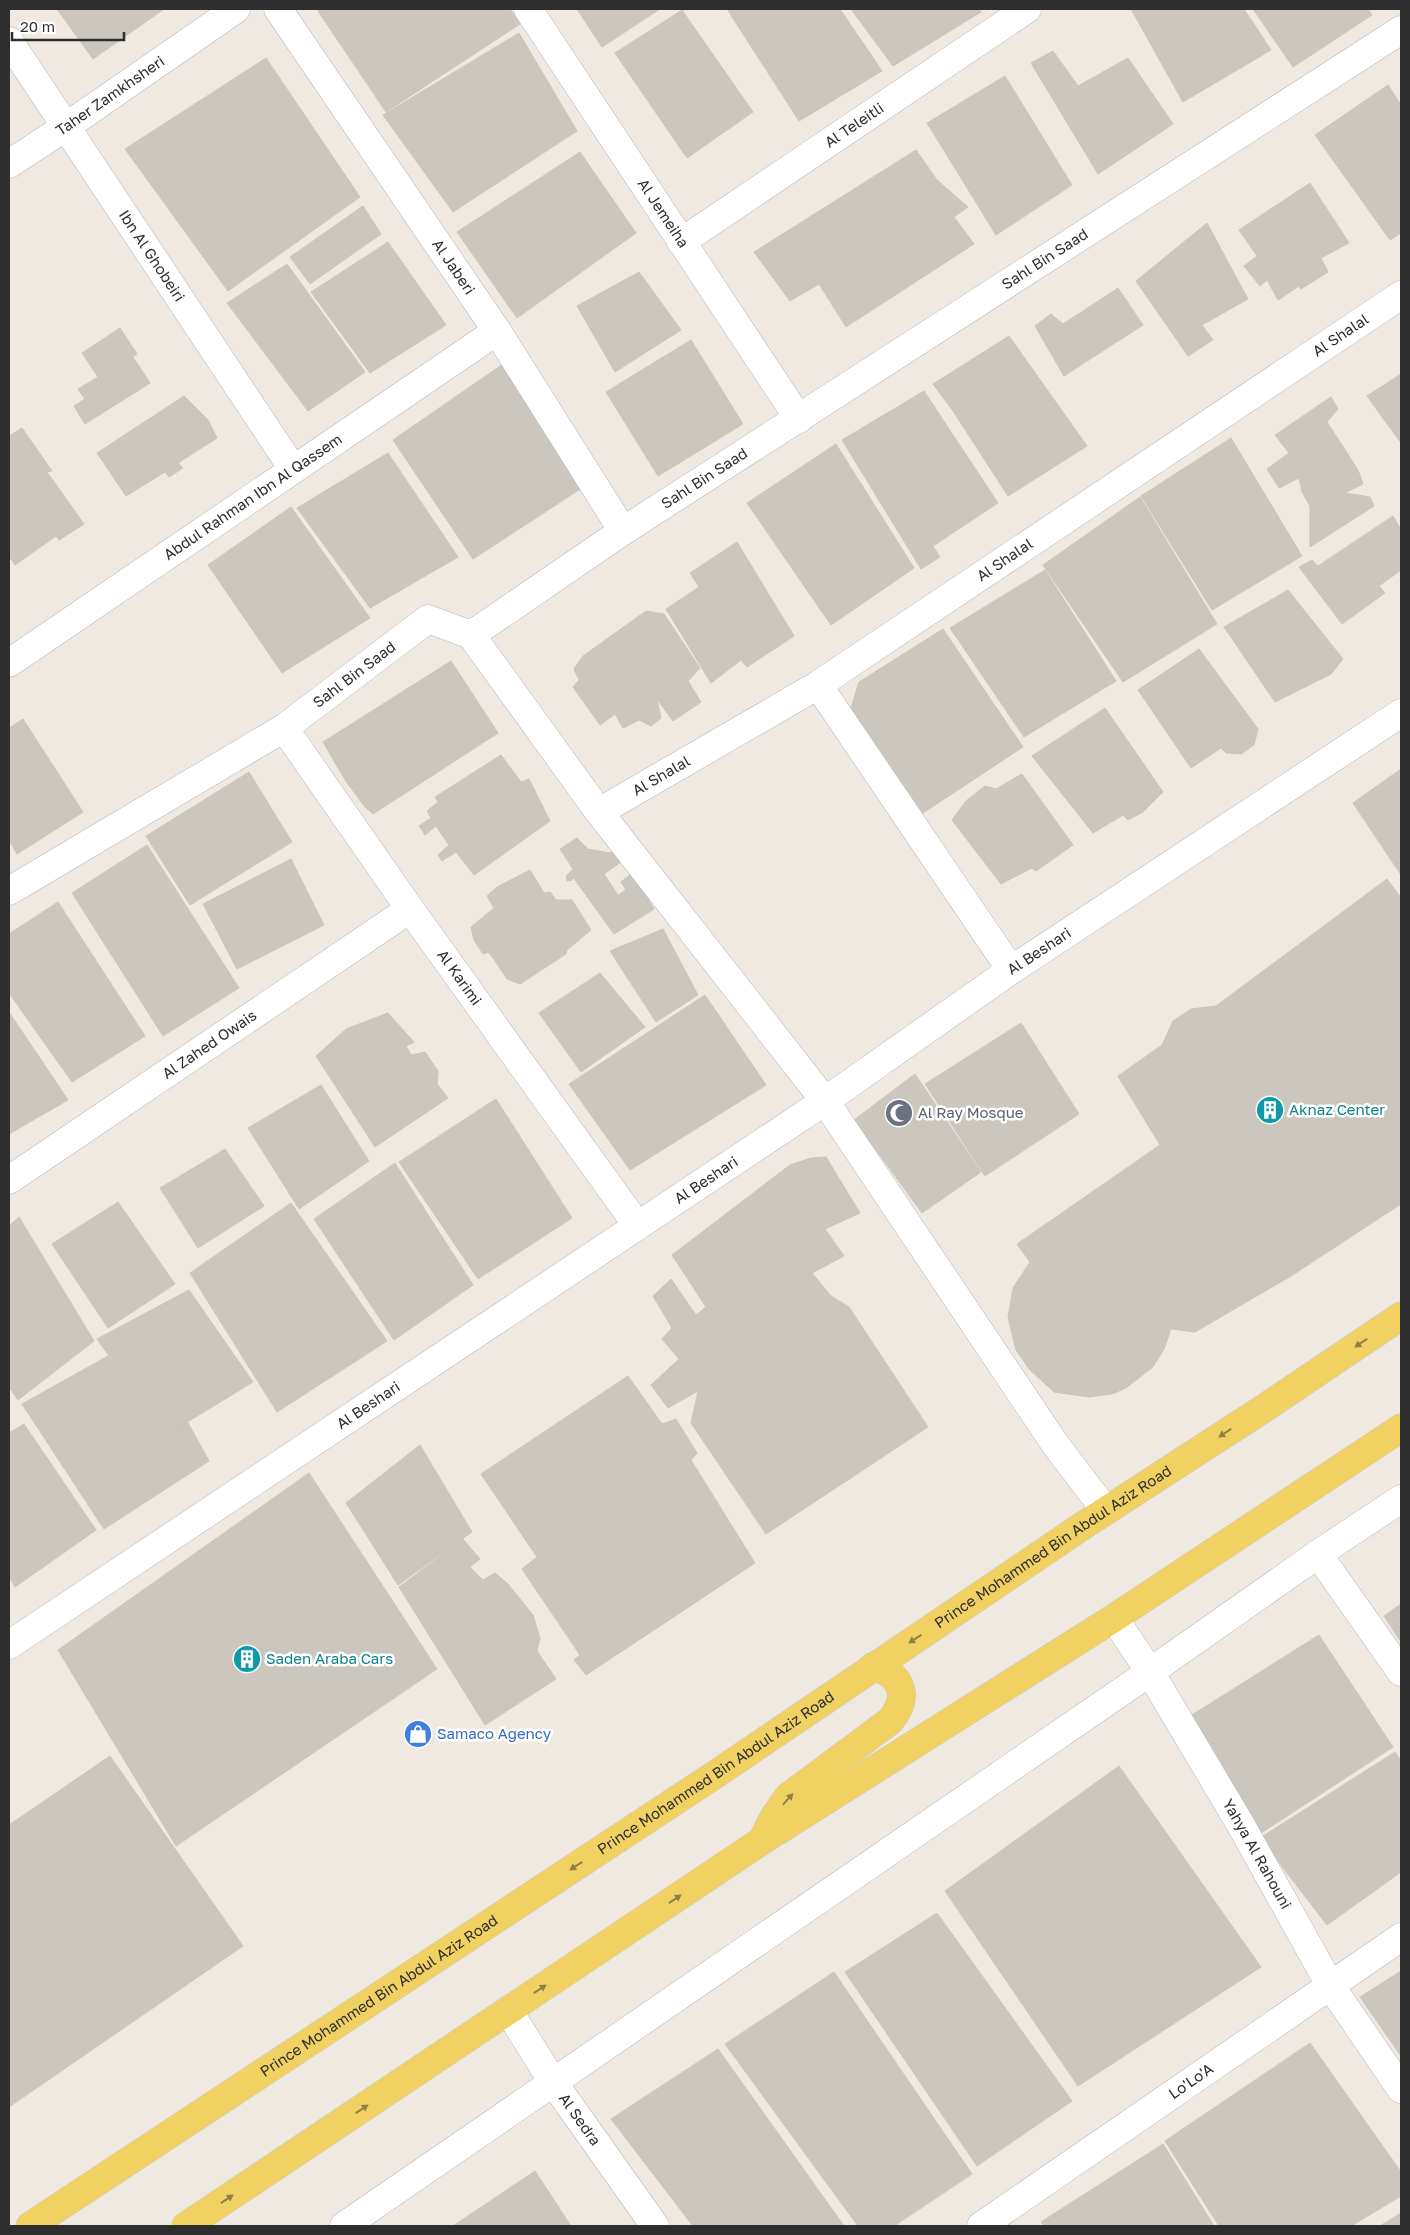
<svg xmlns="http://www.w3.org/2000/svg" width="1410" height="2235" viewBox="0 0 1410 2235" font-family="'Golos Text',sans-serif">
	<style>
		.building { fill: #cbc7bf; stroke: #cbc5ba }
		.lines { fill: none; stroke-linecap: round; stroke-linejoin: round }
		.minor-casing { stroke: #b4b7c1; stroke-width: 29 }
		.major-casing { stroke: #c9c9c9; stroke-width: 29 }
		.minor { stroke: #fff; stroke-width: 28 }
		.major { stroke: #f2d163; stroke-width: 28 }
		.oneway { fill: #908048 }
		.labels { text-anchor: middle; stroke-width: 5; stroke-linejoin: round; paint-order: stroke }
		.street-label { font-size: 15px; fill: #2e2e2e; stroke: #fff }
		.culture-label { font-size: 15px; fill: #0d838f; stroke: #fff; text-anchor: start }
		.worship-label { font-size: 15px; fill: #5b616d; stroke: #fff; text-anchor: start }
		.shop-label { font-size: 15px; fill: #366cbe; stroke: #fff; text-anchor: start }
	</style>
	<rect width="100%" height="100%" fill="#efe9e1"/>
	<path class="building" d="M57,9H164L93,59Z
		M322,9H510L520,24L386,112L318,11Z
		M577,9H660L602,47Z
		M727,9H840L882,71L799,121Z
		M851,9H979L981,12L893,66Z
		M1131,9H1244L1271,50L1183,102Z
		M1253,9H1368L1372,15L1293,67Z
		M682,10L753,112L687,158L615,53Z
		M519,33L577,131L453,212L383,115Z
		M1053,51L1078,86L1128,58L1173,124L1098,174L1031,63Z
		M266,58L360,197L228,291L125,149Z
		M1005,76L1072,185L996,235L927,123Z
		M1388,85L1401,105V233L1390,240L1315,135Z
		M916,150L937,180L968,207L954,217L974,244L846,327L819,284L790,301L754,252Z
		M580,152L636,233L517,318L457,232Z
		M1310,183L1349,243L1321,258L1328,272L1301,289L1299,286L1278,300L1267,280L1260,286L1244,266L1257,256L1239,230Z
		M363,206L381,234L310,284L290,257Z
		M1207,223L1248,299L1202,325L1213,340L1188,356L1136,281Z
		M388,242L446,325L370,373L311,292Z
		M287,264L365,372L308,411L227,303Z
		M639,272L681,330L615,372L577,306Z
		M1118,288L1143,325L1064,376L1035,326L1051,314L1063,324Z
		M120,328L137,354L133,357L150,383L85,424L74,406L85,399L78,389L98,377L82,353Z
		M1009,336L1087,446L1008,496L953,411L933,384Z
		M691,340L743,424L658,476L606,392Z
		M503,364L588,484L473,559L393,440Z
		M1401,374V443L1367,396Z
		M924,391L998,503L933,546L940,557L921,569L842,440Z
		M184,396L208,420L217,438L178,463L183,468L169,477L165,472L126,496L97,453Z
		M1331,397L1338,409L1327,422L1358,470L1363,484L1345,493L1370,497L1374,506L1310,547V506L1302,492L1299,478L1279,488L1267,469L1289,453L1275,435Z
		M22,428L52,471L47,472L84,524L59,540L56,536L15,565L9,556V436Z
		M1231,438L1302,556L1212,610L1141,496Z
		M836,444L914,568L831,625L747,503Z
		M388,453L458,557L370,608L297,508Z
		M1140,497L1217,624L1123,682L1043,565Z
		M291,507L370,618L282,673L208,565Z
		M1393,516L1401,530V570L1379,586L1385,593L1342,624L1299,567L1312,560L1318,566Z
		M737,542L794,636L747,667L741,660L711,683L666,609L699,587L690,573Z
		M1045,570L1116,681L1024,737L950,628Z
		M1288,590L1343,659L1331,674L1275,702L1224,627Z
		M646,611L664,614L700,668L688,681L701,702L673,721L657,699L661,718L651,726L639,720L623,728L615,714L600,725L573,687L579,680L574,669L583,656Z
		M943,629L1023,747L923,813L851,708L859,682Z
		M1199,649L1258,729L1254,745L1241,754L1226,753L1221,748L1191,768L1138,690Z
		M451,661L498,733L373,814L365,807L345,780L323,742Z
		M1105,708L1163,792L1143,812L1128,820L1123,815L1093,833L1032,756Z
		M23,719L83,812L17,854L9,840V728Z
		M501,755L521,782L529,779L550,821L474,875L456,852L442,861L438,855L449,845L436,826L425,835L419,826L431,818L427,811L438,802L435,797Z
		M1401,769V875L1353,803Z
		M249,772L292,842L190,905L146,836Z
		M1022,774L1073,845L1036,871L1032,868L1001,884L952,820L966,801L985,786L996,789Z
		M577,838L588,849L610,853L616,847L624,860L604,874L618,895L626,890L621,882L632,873L654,909L614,934L573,877L572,880L567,881L566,876L573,869L560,849Z
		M147,845L239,988L163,1036L72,893Z
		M291,859L324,925L237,969L203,904Z
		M530,870L544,893L550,892L556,900H572L591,930L567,950L566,954L520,984L507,979L491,955L488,952L483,954L474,940L471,927L494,908L487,896L497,887Z
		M1387,879L1401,898V1204L1291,1276L1195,1332L1171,1329L1164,1349L1153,1367L1126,1388L1112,1394L1089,1397L1054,1392L1029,1369L1016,1350L1008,1317L1013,1288L1030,1262L1017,1244L1160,1145L1118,1076L1162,1045L1173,1021L1191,1009L1216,1006Z
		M58,902L145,1036L72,1082L9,993V934Z
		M663,929L698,995L656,1022L610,951Z
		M600,973L645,1027L581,1072L539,1013Z
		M705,995L766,1085L630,1170L569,1084Z
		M9,1012L68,1100L9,1134Z
		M388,1013L414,1042L406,1046L411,1055L425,1052L438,1071L437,1084L448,1098L375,1147L316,1056L346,1029Z
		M1021,1023L1079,1114L985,1176L925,1084Z
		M915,1074L981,1172L922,1213L854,1120Z
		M321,1085L369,1161L299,1209L248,1128Z
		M496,1099L572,1218L478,1279L399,1162Z
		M225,1149L264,1206L198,1248L160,1188Z
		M826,1157L860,1213L825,1229L844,1256L812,1273L831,1296L849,1307L928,1427L766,1534L691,1423L698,1391L668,1408L651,1385L679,1359L662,1339L672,1328L653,1296L671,1279L696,1315L706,1307L672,1255L790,1165L811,1158Z
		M395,1163L473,1285L394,1340L314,1219Z
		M118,1202L175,1284L108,1328L52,1244Z
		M291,1203L387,1341L277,1412L190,1273Z
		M19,1217L94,1341L18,1400L9,1387V1226Z
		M189,1290L253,1382L166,1435L97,1339Z
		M108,1356L166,1435L187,1421L209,1461L104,1529L22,1404Z
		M628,1376L662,1424L676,1419L697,1453L691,1460L755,1563L586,1675L574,1660L580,1655L522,1569L537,1557L481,1474Z
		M24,1424L96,1530L15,1587L9,1577V1433Z
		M420,1445L472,1532L398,1585L346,1503Z
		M309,1473L437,1669L176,1846L58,1650Z
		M463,1539L480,1559L470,1567L483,1580L495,1573L508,1584L533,1615L540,1638L537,1651L556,1679L485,1725L399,1587Z
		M1401,1604V1642L1384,1616Z
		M1319,1635L1393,1747L1255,1837L1184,1720Z
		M1395,1752L1401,1761V1872L1327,1925L1260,1838Z
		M110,1756L243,1946L9,2107V1825Z
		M1119,1766L1261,1967L1078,2086L945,1891Z
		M937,1913L1072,2101L977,2166L845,1972Z
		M1401,1971V2056L1360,1997Z
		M834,1972L972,2174L894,2226H858L725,2044Z
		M1310,2043L1401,2172V2196L1351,2226H1219L1165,2141Z
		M718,2049L844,2226H693L611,2119Z
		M1163,2144L1214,2226H1044L1041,2222Z
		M535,2171L571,2226H453Z
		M1401,2213V2226H1380Z"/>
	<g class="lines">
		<defs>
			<g id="minor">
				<path id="s1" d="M278,9L497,331L623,531"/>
				<path id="s2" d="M528,9L799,419"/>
				<path id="s3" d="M9,41L293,469"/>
				<path id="s4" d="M9,164L67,126L236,9"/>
				<path id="s5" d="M681,242L1027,9"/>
				<path id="s6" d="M471,635L623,531L1401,30"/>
				<path d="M471,635L599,812L825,1101L1055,1444L1106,1511"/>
				<path id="s7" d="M9,663L497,331"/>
				<path d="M818,685L1011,970"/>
				<path id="s8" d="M284,728L410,909L637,1225"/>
				<path id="s9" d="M599,812L818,685L1401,295"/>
				<path id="s10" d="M9,891L284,728L428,619L471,635"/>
				<path id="s11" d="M9,1180L410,909"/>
				<path d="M1318,1554L1401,1672"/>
				<path id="s12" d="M1114,1618L1150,1672L1242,1827L1330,1985L1401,2089"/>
				<path id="s13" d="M9,1645L825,1101L1011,970L1401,713"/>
				<path id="s14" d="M508,2010L553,2082L655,2226"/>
				<path d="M344,2226L1150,1672L1318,1554L1401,1499"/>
				<path id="s15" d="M981,2226L1401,1937"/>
			</g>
			<g id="major">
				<path d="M764,1837L774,1817L788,1797L890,1721C910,1697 903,1676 874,1666"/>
				<path id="s16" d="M30,2226L713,1776L1084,1525L1263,1409L1401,1316"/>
				<path d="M186,2226L763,1840L1114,1618L1401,1428"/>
			</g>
		</defs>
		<use href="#minor" class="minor-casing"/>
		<use href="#major" class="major-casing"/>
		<use href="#minor" class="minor"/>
		<use href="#major" class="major"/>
	</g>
	<defs><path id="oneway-solid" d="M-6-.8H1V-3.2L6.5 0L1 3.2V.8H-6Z" transform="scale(1.25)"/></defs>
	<g class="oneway">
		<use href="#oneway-solid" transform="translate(1361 1343) rotate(146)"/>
		<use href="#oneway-solid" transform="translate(1225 1433) rotate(147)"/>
		<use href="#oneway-solid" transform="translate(915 1639) rotate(147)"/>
		<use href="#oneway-solid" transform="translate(788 1799) rotate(-48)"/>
		<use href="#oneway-solid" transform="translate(576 1866) rotate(147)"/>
		<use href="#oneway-solid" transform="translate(675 1899) rotate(-34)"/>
		<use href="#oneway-solid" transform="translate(540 1989) rotate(-34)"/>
		<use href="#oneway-solid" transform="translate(362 2109) rotate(-34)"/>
		<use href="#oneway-solid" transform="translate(227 2199) rotate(-34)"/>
	</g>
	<defs>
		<symbol id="building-disc" viewBox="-11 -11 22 22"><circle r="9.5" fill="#0f9aa8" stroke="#fff"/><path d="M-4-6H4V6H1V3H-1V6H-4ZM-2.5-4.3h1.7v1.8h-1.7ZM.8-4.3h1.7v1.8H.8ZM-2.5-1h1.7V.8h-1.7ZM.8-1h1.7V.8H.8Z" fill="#fff"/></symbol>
		<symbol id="mosque-disc" viewBox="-11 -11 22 22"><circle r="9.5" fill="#6b7280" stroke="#fff"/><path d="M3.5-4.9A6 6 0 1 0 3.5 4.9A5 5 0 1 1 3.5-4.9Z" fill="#fff"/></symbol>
		<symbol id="shop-disc" viewBox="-11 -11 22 22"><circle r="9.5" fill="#3f7fe0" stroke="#fff"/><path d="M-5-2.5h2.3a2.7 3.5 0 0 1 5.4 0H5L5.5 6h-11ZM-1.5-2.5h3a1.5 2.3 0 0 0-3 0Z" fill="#fff"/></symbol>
	</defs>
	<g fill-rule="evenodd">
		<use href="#building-disc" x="1254" y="1094" width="32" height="32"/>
		<use href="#mosque-disc" x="883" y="1097" width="32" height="32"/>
		<use href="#building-disc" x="231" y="1643" width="32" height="32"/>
		<use href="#shop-disc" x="402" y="1718" width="32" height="32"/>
	</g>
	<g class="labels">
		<g class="street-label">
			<text dy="5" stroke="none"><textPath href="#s4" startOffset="122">Taher Zamkhsheri</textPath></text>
			<text dy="5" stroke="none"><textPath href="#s5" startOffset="209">Al Teleitli</textPath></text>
			<text dy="5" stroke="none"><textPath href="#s2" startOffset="245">Al Jemeiha</textPath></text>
			<text dy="5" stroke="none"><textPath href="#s3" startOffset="258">Ibn Al Ghobeiri</textPath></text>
			<text dy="5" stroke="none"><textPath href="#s6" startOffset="686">Sahl Bin Saad</textPath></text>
			<text dy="5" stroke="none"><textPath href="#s1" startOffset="312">Al Jaberi</textPath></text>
			<text dy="5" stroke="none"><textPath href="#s9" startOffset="882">Al Shalal</textPath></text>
			<text dy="5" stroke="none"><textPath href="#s6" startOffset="281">Sahl Bin Saad</textPath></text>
			<text dy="5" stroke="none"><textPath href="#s7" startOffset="295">Abdul Rahman Ibn Al Qassem</textPath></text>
			<text dy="5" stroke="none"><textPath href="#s9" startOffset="478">Al Shalal</textPath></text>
			<text dy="5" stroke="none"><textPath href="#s10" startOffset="408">Sahl Bin Saad</textPath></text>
			<text dy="5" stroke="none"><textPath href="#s9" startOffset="72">Al Shalal</textPath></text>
			<text dy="5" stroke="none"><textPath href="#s13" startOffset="1242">Al Beshari</textPath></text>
			<text dy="5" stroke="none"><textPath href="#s8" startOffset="305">Al Karimi</textPath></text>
			<text dy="5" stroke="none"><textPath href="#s11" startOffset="242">Al Zahed Owais</textPath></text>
			<text dy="5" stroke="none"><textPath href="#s13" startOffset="838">Al Beshari</textPath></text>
			<text dy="5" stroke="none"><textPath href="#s13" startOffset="432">Al Beshari</textPath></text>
			<text dy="5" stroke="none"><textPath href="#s16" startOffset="1228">Prince Mohammed Bin Abdul Aziz Road</textPath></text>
			<text dy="5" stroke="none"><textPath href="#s16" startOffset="822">Prince Mohammed Bin Abdul Aziz Road</textPath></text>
			<text dy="5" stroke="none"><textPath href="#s12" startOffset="276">Yahya Al Rahouni</textPath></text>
			<text dy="5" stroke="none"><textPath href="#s16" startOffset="418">Prince Mohammed Bin Abdul Aziz Road</textPath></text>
			<text dy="5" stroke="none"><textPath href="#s15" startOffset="255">Lo'Lo'A</textPath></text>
			<text dy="5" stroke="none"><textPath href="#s14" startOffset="131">Al Sedra</textPath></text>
		</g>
		<g class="culture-label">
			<text x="1289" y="1115">Aknaz Center</text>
			<text x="266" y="1664">Saden Araba Cars</text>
		</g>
		<g class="worship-label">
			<text x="918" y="1118">Al Ray Mosque</text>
		</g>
		<g class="shop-label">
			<text x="437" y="1739">Samaco Agency</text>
		</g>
	</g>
	<rect width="1410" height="2235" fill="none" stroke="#2e2e2e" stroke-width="20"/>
	<path d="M12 32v8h112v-8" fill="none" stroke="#2e2e2e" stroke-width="2.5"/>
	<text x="20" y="32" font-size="15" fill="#2e2e2e" stroke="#ffffff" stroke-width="4" paint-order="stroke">20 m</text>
</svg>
